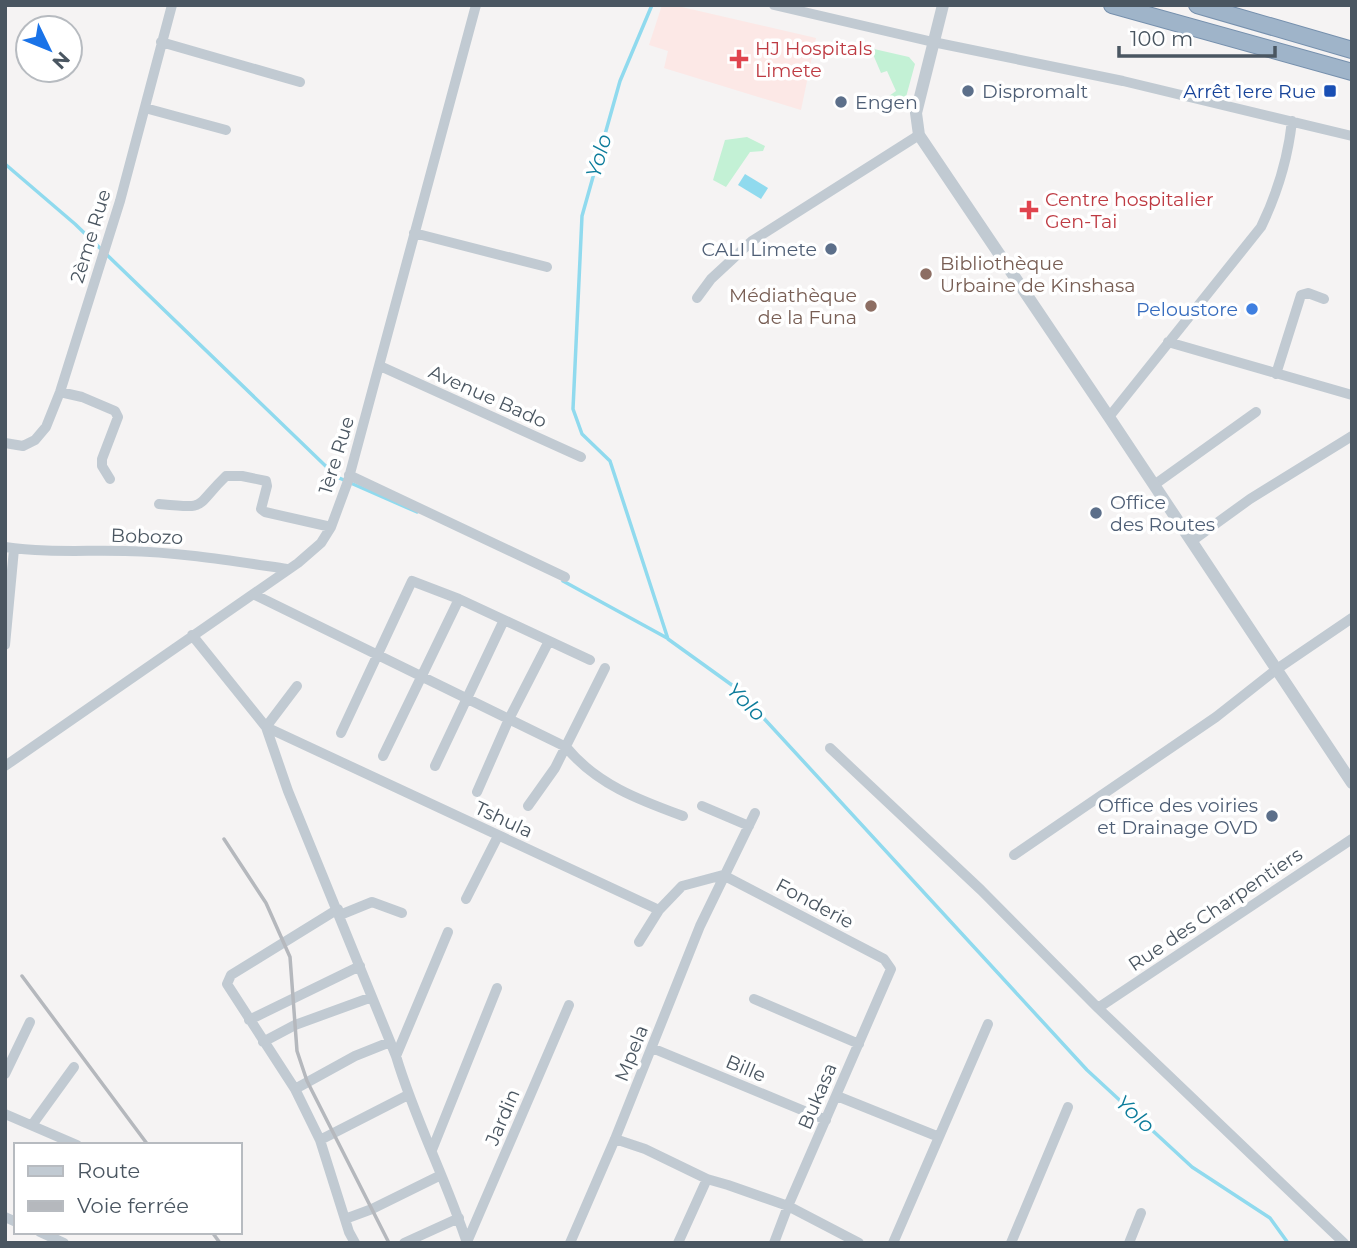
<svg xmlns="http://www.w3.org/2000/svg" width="1357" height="1248" viewBox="0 0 1357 1248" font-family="Montserrat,sans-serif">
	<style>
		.medical { fill: #fce8e6 }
		.green { fill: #c3f1d5 }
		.water { fill: #90daee }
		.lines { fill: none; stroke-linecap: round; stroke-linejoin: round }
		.stream { stroke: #90daee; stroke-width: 3.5 }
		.trunk-casing { stroke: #7690ad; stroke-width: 18 }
		.minor { stroke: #c1cad2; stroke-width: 10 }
		.tertiary { stroke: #c1cad2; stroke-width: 12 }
		.trunk { stroke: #9fb4c9; stroke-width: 16 }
		.rail { stroke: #b5b8bd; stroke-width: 3.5 }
		.health-dot { fill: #e0444e; stroke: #fff; stroke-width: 2.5 }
		.service-dot { fill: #5c6f8a; stroke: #fff; stroke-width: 2.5 }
		.transit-dot { fill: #1a4fb4; stroke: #fff; stroke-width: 2.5 }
		.education-dot { fill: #8d6e63; stroke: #fff; stroke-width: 2.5 }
		.shop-dot { fill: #3f7fe0; stroke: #fff; stroke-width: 2.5 }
		.labels { text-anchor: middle; stroke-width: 7; stroke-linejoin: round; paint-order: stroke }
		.health-label { font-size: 19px; fill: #be3a42; stroke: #fff; text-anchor: start }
		.service-label { font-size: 19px; fill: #4e5e75; stroke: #fff; text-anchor: start }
		.transit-label { font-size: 19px; fill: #164399; stroke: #fff; text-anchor: end }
		.street-label { font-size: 19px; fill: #4a5661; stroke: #fff }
		.education-label { font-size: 19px; fill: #785e54; stroke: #fff; text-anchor: start }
		.shop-label { font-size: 19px; fill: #366cbe; stroke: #fff; text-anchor: end }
		.water-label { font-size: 21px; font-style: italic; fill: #0c7c9b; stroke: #fff }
	</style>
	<rect width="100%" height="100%" fill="#f5f3f3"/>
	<path class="medical" d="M662,5H673L816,38L801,110L664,68L668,51L649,45Z"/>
	<path class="green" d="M874,49L909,57L915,64L903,108L898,109L889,96L896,91L887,71L881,73L872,52Z
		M747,137L765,146L763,151L750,152L726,187L713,180L725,140Z"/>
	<path class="water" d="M745,174L768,188L761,199L738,185Z"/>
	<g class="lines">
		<path class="stream" d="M652,5L620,81L582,216L573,409L582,434L610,461L668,639L736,688L1087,1070L1192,1167L1270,1218L1288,1243
			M5,164L75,224L337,477L417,512
			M563,581L667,638"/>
		<defs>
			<path id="trunk" d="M1112,5L1352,72
				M1197,5L1352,50"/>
		</defs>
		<use href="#trunk" class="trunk-casing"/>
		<path class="minor" d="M774,5L933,42L1123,81L1352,136
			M161,42L300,82
			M145,108L226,130
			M414,233L547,267
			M697,298L711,279L752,241L919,135
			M1168,342L1352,395
			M380,366L581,457
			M1276,374L1301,295L1308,293L1324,299
			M60,392L82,397L115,411L118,417L102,459V466L110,479
			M1109,417L1261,227C1277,194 1288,158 1292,121
			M5,443L23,446L35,440L46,427L60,392L120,201L172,5
			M349,475L565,577
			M1154,485L1256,412
			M159,504C209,509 193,508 226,476H242L266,481L267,486L261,509L265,512L331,527
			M1192,541L1250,499L1352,436
			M5,547C45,553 85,550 125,551C179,552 233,561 287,569
			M253,594L566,747C596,784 639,800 683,816
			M192,635L266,727L288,791L396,1056C415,1120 446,1179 467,1243
			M5,645L14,549
			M297,686L266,727L659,910L682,886L723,875
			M341,733L412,581L459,599L590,660
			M830,748L981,890L1098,1008L1344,1243
			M383,756L459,599
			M5,766L298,563L321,543L331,527L348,481L476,5
			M435,766L504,620
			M477,792L509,719L549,641
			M528,806L555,768L605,668
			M702,806L749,826
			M1014,855L1216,717L1277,669L1352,618
			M723,875L884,959L891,969L788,1206L774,1243
			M466,899L498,836
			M338,909L231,975L227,984L295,1089L320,1140L349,1232L355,1243
			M340,915L372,902L402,913
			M639,942L659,910
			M754,999L859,1044
			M1098,1008L1352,839
			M249,1020L360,966
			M263,1042L295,1025L372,997
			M652,1048L826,1120
			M396,1056L448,932
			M5,1074L30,1022
			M295,1089L355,1056L390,1042
			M837,1096L939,1137
			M5,1114L77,1145
			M32,1125L74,1067
			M615,1139L645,1149L707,1179L728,1185L788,1206L859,1243
			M320,1140L408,1095
			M432,1150L497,988
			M5,1217L16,1222
			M345,1219L372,1209L441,1175
			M40,1232L64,1243
			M467,1242L569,1005
			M404,1243L459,1218
			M570,1243L615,1139L700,926L755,813
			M678,1243L707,1179
			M893,1243L988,1024
			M1011,1243L1068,1107
			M1129,1243L1141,1213"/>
		<path class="tertiary" d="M943,5L916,113L919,135L1109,417L1352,783"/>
		<use href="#trunk" class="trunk"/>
		<path class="rail" d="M224,839L266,903L290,957L297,1051L307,1081L389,1243
			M22,976L148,1145
			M212,1232L220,1243"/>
	</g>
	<g class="health-dot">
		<path d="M735.5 48.5h7v7h7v7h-7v7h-7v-7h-7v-7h7z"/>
		<path d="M1025.5 199.5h7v7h7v7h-7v7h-7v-7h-7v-7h7z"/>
	</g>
	<g class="service-dot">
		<circle cx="968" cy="91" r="7"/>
		<circle cx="841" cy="102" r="7"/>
		<circle cx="831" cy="249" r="7"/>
		<circle cx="1096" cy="513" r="7"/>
		<circle cx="1272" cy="816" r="7"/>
	</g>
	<rect class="transit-dot" x="1323" y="84" width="14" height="14" rx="3.5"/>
	<g class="education-dot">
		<circle cx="926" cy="274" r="7"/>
		<circle cx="871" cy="306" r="7"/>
	</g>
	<circle class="shop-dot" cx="1252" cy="309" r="7"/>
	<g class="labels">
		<g class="health-label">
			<text x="755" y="55">HJ Hospitals<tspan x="755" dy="22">Limete</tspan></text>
			<text x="1045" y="206">Centre hospitalier<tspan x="1045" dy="22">Gen-Tai</tspan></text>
		</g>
		<g class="service-label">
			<text x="982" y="98">Dispromalt</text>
			<text x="855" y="109">Engen</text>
			<text x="817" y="256" text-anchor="end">CALI Limete</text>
			<text x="1110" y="509">Office<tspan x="1110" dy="22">des Routes</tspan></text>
			<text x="1258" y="812" text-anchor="end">Office des voiries<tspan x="1258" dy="22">et Drainage OVD</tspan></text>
		</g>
		<g class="transit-label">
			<text x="1316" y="98">Arrêt 1ere Rue</text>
		</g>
		<g class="street-label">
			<text transform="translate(90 236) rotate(-73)" y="7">2ème Rue</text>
			<text transform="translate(488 396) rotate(24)" y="7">Avenue Bado</text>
			<text transform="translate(336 455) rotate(-73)" y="7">1ère Rue</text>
			<text transform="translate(147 536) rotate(2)" y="7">Bobozo</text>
			<text transform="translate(504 819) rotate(25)" y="7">Tshula</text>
			<text transform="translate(815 903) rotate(28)" y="7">Fonderie</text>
			<text transform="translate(1215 909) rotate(-34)" y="7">Rue des Charpentiers</text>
			<text transform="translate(631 1053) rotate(-68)" y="7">Mpela</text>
			<text transform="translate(746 1068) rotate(23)" y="7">Bille</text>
			<text transform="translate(817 1096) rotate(-67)" y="7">Bukasa</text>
			<text transform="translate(502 1117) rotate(-67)" y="7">Jardin</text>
		</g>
		<g class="education-label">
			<text x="940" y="270">Bibliothèque<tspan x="940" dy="22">Urbaine de Kinshasa</tspan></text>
			<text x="857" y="302" text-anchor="end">Médiathèque<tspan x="857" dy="22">de la Funa</tspan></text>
		</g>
		<g class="shop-label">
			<text x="1238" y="316">Peloustore</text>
		</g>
		<g class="water-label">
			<text transform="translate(599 156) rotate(-74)" y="7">Yolo</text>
			<text transform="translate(746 702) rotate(45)" y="7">Yolo</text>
			<text transform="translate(1135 1114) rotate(43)" y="7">Yolo</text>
		</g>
	</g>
	<rect width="1357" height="1248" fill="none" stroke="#4a5661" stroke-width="14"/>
	<rect x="14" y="1143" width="228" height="91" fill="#ffffff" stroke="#b7bbc0" stroke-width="2"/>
	<rect x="28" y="1166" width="35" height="10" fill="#c1cad2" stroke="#b7bbc0" stroke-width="2"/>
	<text x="77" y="1178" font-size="21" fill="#4a5661">Route</text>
	<rect x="28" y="1201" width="35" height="10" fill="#b5b8bd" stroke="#b7bbc0" stroke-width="2"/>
	<text x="77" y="1213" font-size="21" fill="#4a5661">Voie ferrée</text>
	<g transform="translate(49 49) rotate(133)"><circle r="33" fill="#ffffff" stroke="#b7bbc0" stroke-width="2"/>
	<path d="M0-5L12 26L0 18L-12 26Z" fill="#1a73e8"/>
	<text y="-10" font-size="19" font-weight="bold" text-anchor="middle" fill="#4a5661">N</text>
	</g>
	<path d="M1119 46v10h156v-10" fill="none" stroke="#4a5661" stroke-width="3.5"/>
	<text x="1130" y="46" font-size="21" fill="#4a5661" stroke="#ffffff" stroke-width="5" paint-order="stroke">100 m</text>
</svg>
